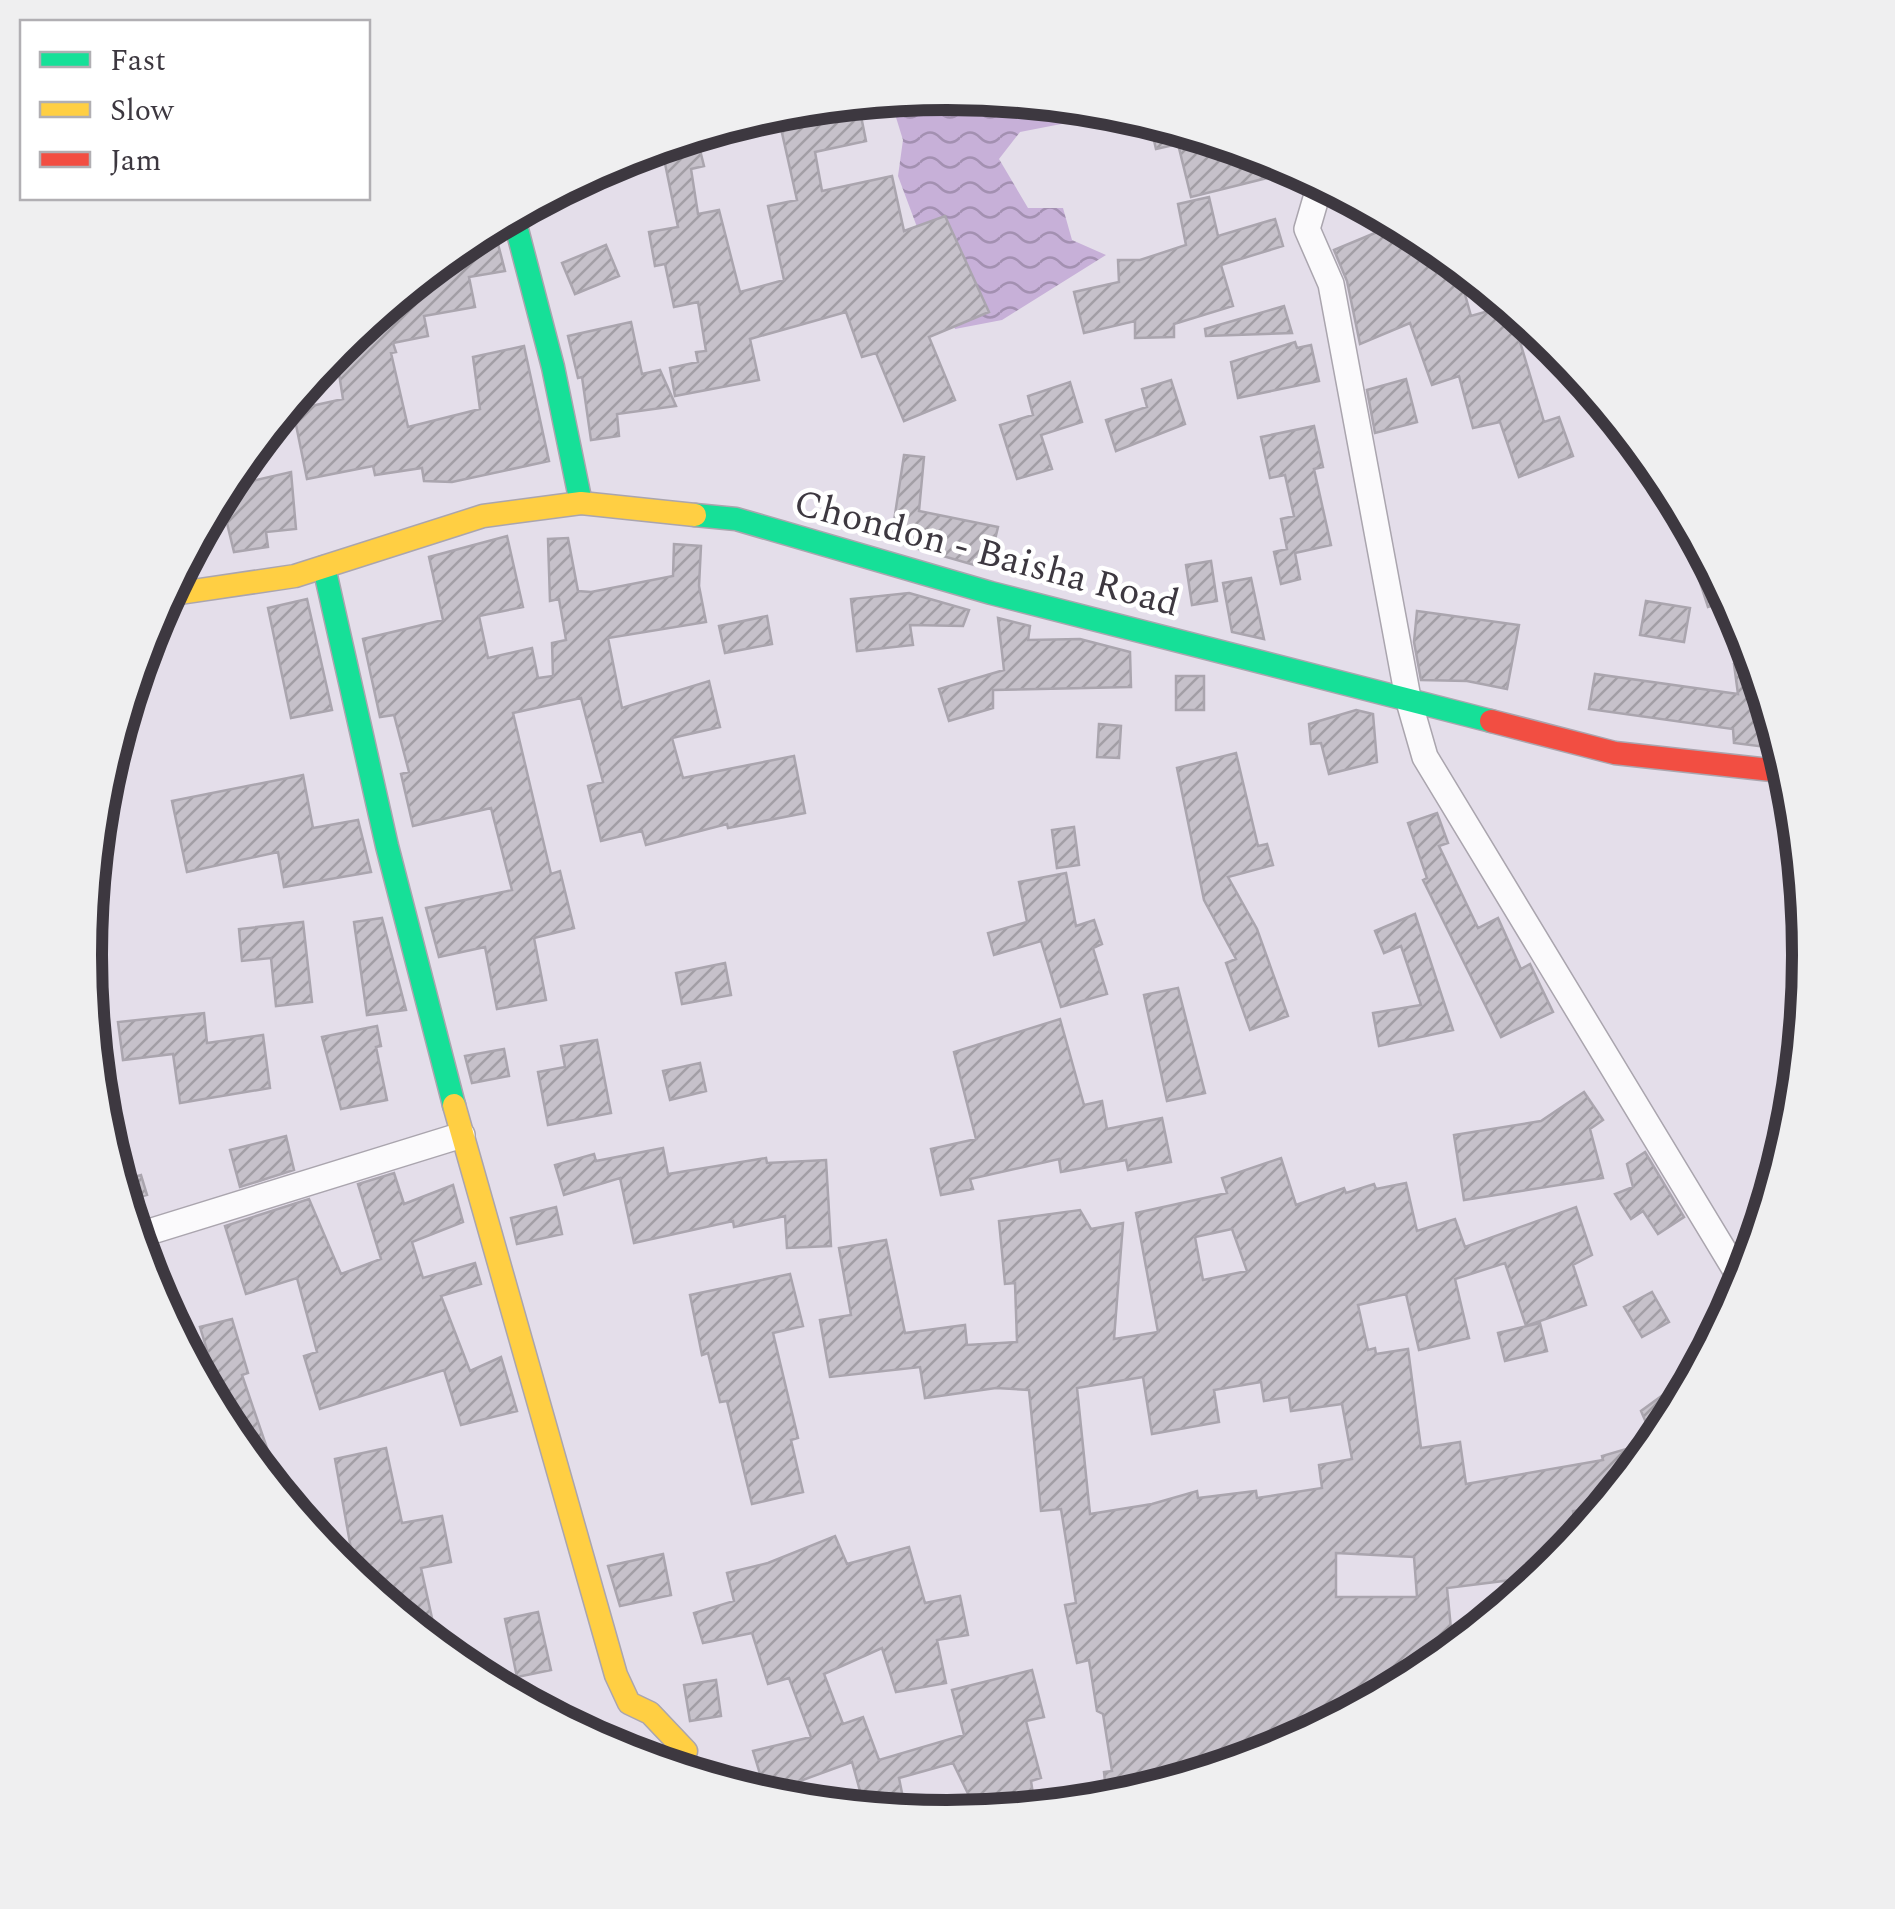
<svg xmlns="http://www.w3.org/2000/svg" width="1895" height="1909" viewBox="0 0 1895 1909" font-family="Spectral,serif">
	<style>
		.water { fill: url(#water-waves) }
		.building { fill: url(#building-hatch); stroke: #aaa5ae; stroke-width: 2.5; fill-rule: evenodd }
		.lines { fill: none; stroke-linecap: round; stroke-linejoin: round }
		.street-casing { stroke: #aaa5ae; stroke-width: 28 }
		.fast-casing { stroke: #aaa5ae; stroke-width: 25 }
		.slow-casing { stroke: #aaa5ae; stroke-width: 25 }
		.jam-casing { stroke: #aaa5ae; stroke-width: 25 }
		.street { stroke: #fbfafc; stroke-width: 25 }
		.fast { stroke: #16e098; stroke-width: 22 }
		.slow { stroke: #ffcf43; stroke-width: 22 }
		.jam { stroke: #f24e42; stroke-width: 22 }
		.labels { text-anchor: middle; stroke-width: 9; stroke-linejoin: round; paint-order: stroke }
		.street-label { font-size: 38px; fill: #3d3840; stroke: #fff }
		.rim { fill: none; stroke: #3d3840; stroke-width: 12 }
	</style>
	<defs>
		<pattern id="water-waves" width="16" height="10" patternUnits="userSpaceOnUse" patternTransform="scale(2.5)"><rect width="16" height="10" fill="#c7b0d8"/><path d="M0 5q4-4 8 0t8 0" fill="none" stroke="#a390b1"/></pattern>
		<pattern id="building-hatch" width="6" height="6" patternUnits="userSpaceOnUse" patternTransform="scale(2.5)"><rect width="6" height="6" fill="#c6c1ca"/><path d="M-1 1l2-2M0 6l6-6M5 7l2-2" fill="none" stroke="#a29ea5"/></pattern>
	</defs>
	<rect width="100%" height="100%" fill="#e4deea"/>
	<path class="water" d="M948,92L1108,108L1087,119L1020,132L999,159L1028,208H1063L1072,240L1106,255L1002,320L955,329L898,176L903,140L890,98Z"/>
	<path class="building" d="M858,101L866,141L815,152L822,191L892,176L904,231L945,216L989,312L929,337L955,400L904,421L876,353L862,357L846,312L750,339L759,380L675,396L670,368L698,362L696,352L706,351L698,302L674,307L665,264L655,266L649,232L678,227L661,144L696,134L704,166L691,169L698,214L719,210L740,292L784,280L768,206L797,200L778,115Z
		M1149,119L1261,153L1267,178L1191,197L1178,144L1156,149Z
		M1209,197L1218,236L1275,219L1283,246L1221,265L1233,306L1174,324V337L1135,338V321L1084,333L1074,292L1119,282L1118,260H1140L1186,245L1178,204Z
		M1399,223L1456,262L1471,316L1509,305L1544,422L1559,417L1573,456L1519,477L1500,422L1473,428L1459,376L1432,385L1410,323L1360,344L1347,281L1334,250Z
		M498,244L505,271L469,277L475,307L424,316L428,336L393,343L396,352L391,353L408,427L480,409L473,357L524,346L549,461L452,482L424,481L422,468L375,475L373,466L307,479L293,410L343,399L335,348L450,253Z
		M606,245L619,276L575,294L562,263Z
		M1284,306L1292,333L1206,336L1205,329Z
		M631,322L642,374L660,370L676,406L617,414L619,436L591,440L582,377L578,378L568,336Z
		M1295,342L1297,348L1311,345L1319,381L1238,398L1231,362Z
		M1406,379L1417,422L1375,433L1367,390Z
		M1171,380L1185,424L1116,451L1106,420L1147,407L1142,389Z
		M1070,382L1082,422L1041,435L1052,469L1017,479L1000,425L1033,415L1028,396Z
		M1314,426L1323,467L1314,469L1331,545L1295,553L1300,579L1281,584L1274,552L1287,549L1281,519L1294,516L1285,475L1270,478L1261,437Z
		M904,455L924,457L919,511L998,527L988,569L891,541Z
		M240,463L243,483L291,472L296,529L266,532L268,547L234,552L220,494Z
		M1695,532L1730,598L1731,600L1708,607L1685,536Z
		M507,536L523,607L479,616L488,658L532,648L538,678L553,676L552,643L566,640L559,599L550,601L548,539L568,538L578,591L591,592L673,576L674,544L701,546L699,586L706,622L608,638L622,708L709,681L720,727L672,738L683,778L794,756L805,813L728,828L727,824L646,845L642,831L601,841L588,786L603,782L581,698L513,713L551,874L560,871L574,928L534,938L546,1000L497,1009L485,947L439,957L426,908L512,890L491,808L413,826L401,774L409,772L394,715L380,717L363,639L443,620L429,557Z
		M1211,561L1217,601L1192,605L1186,565Z
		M1251,578L1264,639L1232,632L1223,583Z
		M909,593L969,610L963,626L910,625L913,645L857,651L851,599Z
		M307,599L332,710L291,718L268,608Z
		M1646,601L1690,608L1684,642L1640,635Z
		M1417,611L1519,625L1507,689L1467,681L1421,680L1414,642Z
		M767,616L772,644L725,653L719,626Z
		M998,618L1030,626L1028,640L1080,639L1130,652L1131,687L993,690V708L949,721L939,689L1004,670Z
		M1755,661L1782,749L1734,743L1733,729L1589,709L1595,674L1738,694L1734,664Z
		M1176,676H1204V710H1176Z
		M1356,710L1373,714L1377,762L1329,774L1321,743L1311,744L1309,724Z
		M1099,724L1121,726L1119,758L1097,757Z
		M1236,753L1258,846L1267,844L1273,865L1228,877L1257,929L1288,1016L1250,1030L1226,963L1236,959L1204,900L1177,768Z
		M303,775L313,828L358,820L371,872L284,887L278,852L187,872L172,801Z
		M1437,813L1448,843L1439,846L1478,928L1498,918L1521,969L1530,964L1553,1012L1501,1037L1423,880L1427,878L1408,823Z
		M1074,827L1079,865L1057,868L1052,830Z
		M1066,873L1076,926L1094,920L1102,944L1093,948L1107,994L1061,1007L1041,941L994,955L988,933L1027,922L1019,882Z
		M1415,914L1453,1030L1379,1046L1373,1013L1421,1005L1401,946L1384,953L1375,931Z
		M382,918L406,1010L367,1015L354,922Z
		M303,922L312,1002L276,1006L271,958L242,961L239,929Z
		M725,963L731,995L682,1004L676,973Z
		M1178,988L1205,1093L1167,1101L1144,995Z
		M204,1013L207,1043L263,1035L270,1088L180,1103L173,1054L123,1060L118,1022Z
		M1060,1019L1084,1105L1102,1101L1107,1129L1162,1118L1171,1162L1128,1170L1126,1160L1061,1172L1059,1159L970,1179L973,1189L941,1195L931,1149L976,1139L954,1052Z
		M377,1026L381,1046L376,1047L387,1100L341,1109L322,1037Z
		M597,1040L611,1113L548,1125L538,1072L565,1067L561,1046Z
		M504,1049L509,1076L472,1083L465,1056Z
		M700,1063L706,1091L670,1100L663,1071Z
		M1584,1092L1603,1120L1590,1129L1603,1178L1464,1200L1454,1135L1541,1121Z
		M286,1136L294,1170L240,1187L230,1150Z
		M663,1148L668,1174L766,1158L767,1163L826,1160L831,1246L787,1248L785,1216L734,1227L733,1221L634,1243L620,1178L564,1195L555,1165L594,1154L596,1161Z
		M1645,1152L1684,1217L1658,1234L1643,1211L1631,1219L1615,1194L1633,1187L1627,1164Z
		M1281,1158L1296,1205L1344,1188L1346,1193L1374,1184L1376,1189L1406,1183L1417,1231L1455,1219L1465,1247L1576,1207L1592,1255L1573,1265L1586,1305L1526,1326L1505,1263L1455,1279L1469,1338L1419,1350L1406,1294L1358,1305L1368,1350L1375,1348L1376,1354L1408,1349L1421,1448L1460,1442L1466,1484L1603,1460L1602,1456L1654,1441L1641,1411L1700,1368L1664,1434L1605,1507L1573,1511L1577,1540L1557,1565L1543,1576L1447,1588L1453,1649L1426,1672L1277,1752L1107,1801L1104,1772L1112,1771L1103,1714L1097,1711L1089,1660L1077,1663L1065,1605L1076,1603L1061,1509L1041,1511L1029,1390L996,1388L925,1398L920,1367L830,1377L820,1320L851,1315L839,1248L886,1240L905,1333L965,1325L967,1345L1017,1342L1015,1283L1005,1284L999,1221L1080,1210L1091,1229L1123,1223L1114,1339L1158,1332L1136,1213L1227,1193L1222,1178ZM1232,1229L1247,1271L1203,1280L1195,1237ZM1143,1377L1152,1434L1219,1422L1214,1390L1261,1382L1264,1401L1289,1397L1291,1411L1342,1404L1352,1459L1319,1465L1322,1488L1257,1498L1256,1491L1198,1498L1197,1491L1152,1504L1090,1514L1077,1388ZM1336,1553L1414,1557L1417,1597H1336Z
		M394,1173L404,1204L453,1185L463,1222L412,1242L423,1278L475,1263L481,1284L441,1296L470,1371L501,1357L517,1411L461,1425L444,1370L320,1409L304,1356L317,1352L297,1278L246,1294L225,1226L309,1199L341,1274L381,1259L358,1184Z
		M141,1175L147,1195L125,1201L119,1181Z
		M556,1207L562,1234L517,1244L511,1218Z
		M790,1274L803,1326L773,1333L798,1438L791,1440L803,1492L752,1504L727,1401L720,1402L708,1353L702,1355L690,1295Z
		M1652,1292L1669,1322L1642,1337L1624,1307Z
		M232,1319L248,1373L242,1375L285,1501L230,1433L213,1401L222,1400L200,1327Z
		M1540,1323L1547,1351L1505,1361L1498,1333Z
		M386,1448L402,1523L442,1516L451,1562L421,1568L432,1618L409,1623L376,1596L372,1576L356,1577L335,1459Z
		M835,1536L847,1564L909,1547L925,1603L960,1596L968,1635L937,1640L946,1683L896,1692L882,1648L824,1674L843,1724L863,1717L879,1760L964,1735L952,1690L1032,1670L1044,1717L1026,1721L1041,1778L1031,1781L1035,1808L978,1814L953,1763L899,1778L906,1813L865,1809L852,1762L800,1781L805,1794L784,1801L767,1797L753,1751L811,1737L789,1678L768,1684L752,1633L703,1643L694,1613L734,1601L727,1573L768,1563Z
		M663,1554L671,1595L620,1606L608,1566Z
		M538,1612L551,1670L517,1677L505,1619Z
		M716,1680L721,1716L690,1721L684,1685Z"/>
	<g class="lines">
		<defs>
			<path id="street" d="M1321,181L1307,229L1331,284L1408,698L1425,757L1744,1284
				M136,1236L462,1135"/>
			<path id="fast" d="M513,214L553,367L581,503
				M695,515L736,519L991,593L1491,721
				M324,567L387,846L454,1105"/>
			<path id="slow" d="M166,595L295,576L483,516L581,503L695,515
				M454,1105L616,1675L629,1703L650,1713L686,1751"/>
			<path id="jam" d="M1491,721L1615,753L1789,772"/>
		</defs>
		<use href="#street" class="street-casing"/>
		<use href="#fast" class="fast-casing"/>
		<use href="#slow" class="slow-casing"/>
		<use href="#jam" class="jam-casing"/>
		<use href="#street" class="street"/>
		<use href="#fast" class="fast"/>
		<use href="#slow" class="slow"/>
		<use href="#jam" class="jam"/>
	</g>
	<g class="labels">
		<g class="street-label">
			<text transform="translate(987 552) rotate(15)" y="13">Chondon - Baisha Road</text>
		</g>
	</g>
	<path d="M0 0H1895V1909H0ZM102 955a845 845 0 1 1 1690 0a845 845 0 1 1-1690 0Z" fill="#efeff0" fill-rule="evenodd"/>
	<path class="rim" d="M102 955a845 845 0 1 1 1690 0a845 845 0 1 1-1690 0Z"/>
	<rect x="20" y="20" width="350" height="180" fill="#ffffff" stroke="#b1afb3" stroke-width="2.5"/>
	<rect x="40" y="52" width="50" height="15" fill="#16e098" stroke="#b1afb3" stroke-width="2.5"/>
	<text x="110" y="70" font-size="30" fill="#3d3840">Fast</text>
	<rect x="40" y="102" width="50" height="15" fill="#ffcf43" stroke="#b1afb3" stroke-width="2.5"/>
	<text x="110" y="120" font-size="30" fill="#3d3840">Slow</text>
	<rect x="40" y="152" width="50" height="15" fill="#f24e42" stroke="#b1afb3" stroke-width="2.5"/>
	<text x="110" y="170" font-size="30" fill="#3d3840">Jam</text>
</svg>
